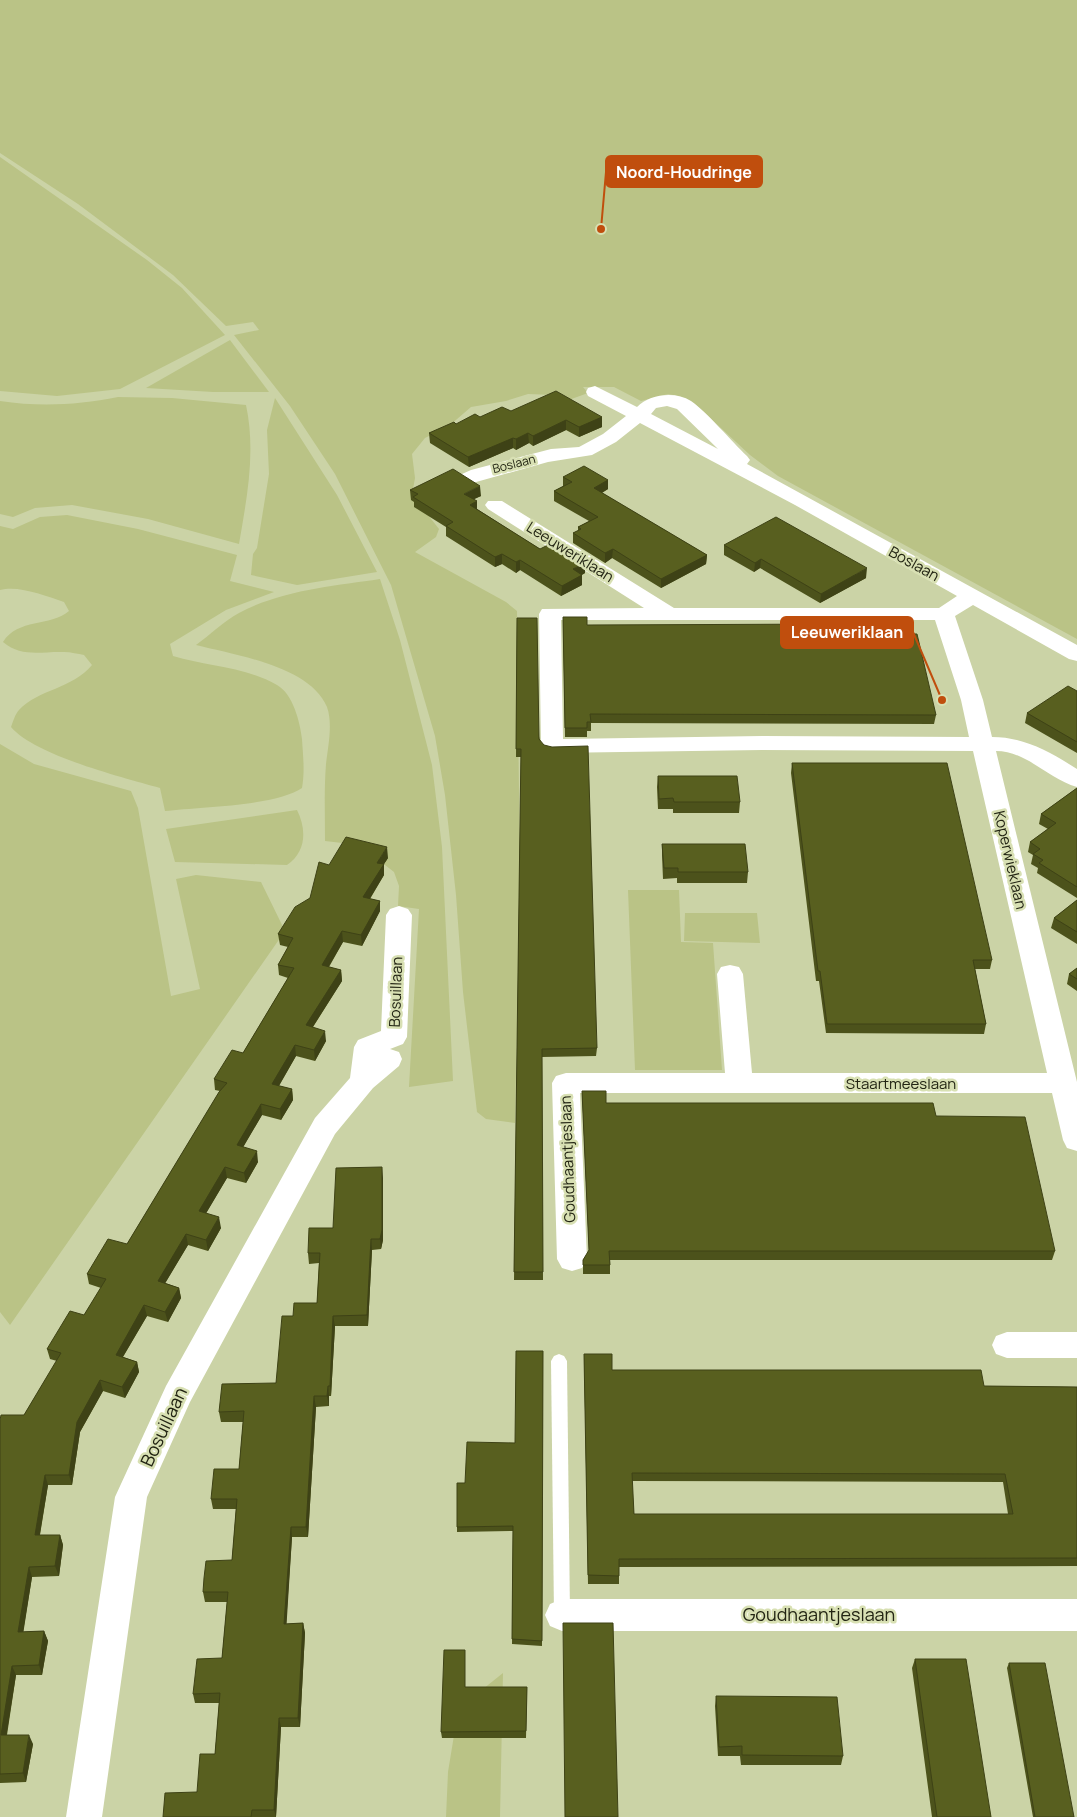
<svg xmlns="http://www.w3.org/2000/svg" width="1077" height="1817" viewBox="0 0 1077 1817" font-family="Manrope,sans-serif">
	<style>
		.green { fill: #bac386 }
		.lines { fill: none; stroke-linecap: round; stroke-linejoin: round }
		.service { fill: #fff; fill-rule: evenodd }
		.minor { fill: #fff; fill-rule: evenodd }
		.wall { fill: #4c521b; fill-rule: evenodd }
		.shaded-wall { fill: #3e4216 }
		.building { fill: #585f1f; stroke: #3e4216; fill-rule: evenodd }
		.labels { text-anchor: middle; stroke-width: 5; stroke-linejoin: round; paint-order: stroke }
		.far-street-label { font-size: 12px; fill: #222413; stroke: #d8e0b3 }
		.street-label { font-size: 15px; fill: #222413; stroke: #d8e0b3 }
		.near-street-label { font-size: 18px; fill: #222413; stroke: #d8e0b3 }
		.leader { fill: none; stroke: #c04e0d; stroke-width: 2 }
		.callout-dot { fill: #c04e0d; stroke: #d8e0b3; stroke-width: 2 }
		.callout { fill: #c04e0d; stroke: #c04e0d; stroke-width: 2 }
		.callout-label { font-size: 16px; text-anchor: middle; font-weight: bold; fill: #fff }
	</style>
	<rect width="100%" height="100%" fill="#cbd3a6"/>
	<path class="green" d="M0,0H1077V639L778,476L750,455L695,404L679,396L668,394L641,401L614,387H583L588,393L566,401L554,395L528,394L506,401L471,407L449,426L425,438L412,454L415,478L413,489L417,501L439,529L436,537L415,552L506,602L517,611L520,886L515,1123L486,1119L477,1112L463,992L456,895L445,795L435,736L391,585L335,474L290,406L234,335L259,330L253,322L226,326L173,275L78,204L0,153Z
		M0,157L147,260L182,288L225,335L120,389L57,396L0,391Z
		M230,340L269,392H213L146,388Z
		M118,397L172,398L246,405C256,452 247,497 239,544L148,519L72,505L35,508L13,517L0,514V401C40,407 78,405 118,397Z
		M275,398L337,495L377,572L297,585L251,575L253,554L257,548L269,474L267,430Z
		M67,515L138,529L237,555L230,581L274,592L226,610L170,644L173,656C206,666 246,667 277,685C293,694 300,722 302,739C303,756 305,771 302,788C276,806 199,807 165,811L160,788C122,777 36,756 11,727C13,722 15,714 19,710C39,689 72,689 92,665L84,655C78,654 71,652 64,652C42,651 22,658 3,642C18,618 50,627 69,611L64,602C46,596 19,585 0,590V526L13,529L40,517Z
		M380,579L400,640L432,765L442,847L453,1081L409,1087L419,909L398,906L399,886L394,872L367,851L351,844L325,841C325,815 324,789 326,764C328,747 333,724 327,707C310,666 235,655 196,645C210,635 224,621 239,613C282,590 334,586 380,579Z
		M0,744L34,764L131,791L138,808L171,996L200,989L176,879L196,875L261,882L285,931L10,1325L0,1312Z
		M297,810C307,830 306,852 287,865L175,862L166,829Z
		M628,890H679L681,942L713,943L722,1070H635Z
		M685,913H757L760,943L684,941Z
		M503,1673L500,1817H446L448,1772L457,1717L473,1697Z"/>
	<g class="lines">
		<path class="service" d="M559,1354L564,1356L567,1361L570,1615L568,1621L562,1623L556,1621L554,1615L551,1361L554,1356Z"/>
		<path class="minor" d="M595,386L637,407C650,394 675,391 691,401C707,412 732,442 747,456L750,460L747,464L1077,645V661L1069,659L973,605L955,616L983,700L992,737C1024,737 1050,752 1077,769V787C1048,779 1027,751 996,751L1077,1082V1151L1067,1148L1063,1140L1052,1093H580L587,1259L582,1268L572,1271L562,1268L557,1259L552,1083L556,1076L566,1073H725L717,974L721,967L730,965L739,967L743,974L752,1073H1047L973,751L762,750L552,753L544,751L541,746L539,614L542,609L644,608L488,509L485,505L488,501H502L674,608H939L957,596L795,505L640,423L616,442L592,455L548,462L469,484L462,482L459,478L462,474L471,470L551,449L579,447L603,434L626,416L588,396L586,392L588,388ZM667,406L677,409L718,449L651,414L656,408ZM561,620H935L961,700L969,737L762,736L563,739Z
			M399,906L408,909L412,915L407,1037L403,1044L390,1049L399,1052L402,1059L399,1066L373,1088L335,1134L190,1402L147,1497L102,1817H66L115,1497L166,1386L315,1118L350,1078L354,1047L358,1040L381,1031L386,915L390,909Z
			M1007,1332H1077V1358H1007L996,1354L992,1345L996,1336Z
			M562,1599H1077V1631H562L550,1626L545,1615L550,1604Z"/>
	</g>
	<path class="wall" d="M511,411L602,417V427L579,437L566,430L533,446L529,443L516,450L513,448L469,467L430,443L429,433L480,417Z
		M563,477L608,480V489L602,493L707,555L706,564L661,588L612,558L605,563L573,543V533L578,531V527L589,521L554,501V491L563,486Z
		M410,490L481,496L473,499L477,509L540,549L585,573L582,575V585L561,596L520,570L516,573L502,564L495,567L446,536V527L414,507V502L411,500Z
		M724,545L866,578L820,603L760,568L754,572L724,555Z
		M563,617L587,625L845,633L936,715L934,724L591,723V731H587V737H565Z
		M517,618L597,1048L596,1056L542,1057L543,1280H514L521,757H516Z
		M1077,691V753L1025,723L1027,713Z
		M792,763L992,960L990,969H975L986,1024L984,1034L826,1033L819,981H816L791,773Z
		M658,776L740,802L739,813H673V809H658L657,787Z
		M1077,788V898L1037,873L1038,868L1031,864L1033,855L1028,852L1030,842L1048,829L1039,824L1041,814Z
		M662,844L748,872L747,883H677V878L663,879L662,855Z
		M388,858L384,864V875L370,899L380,901V911L362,946L343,942L329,967L341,970L342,981L313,1027L326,1041L315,1061L296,1056L279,1086L292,1089L293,1100L281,1120L262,1115L243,1147L258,1162L246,1183L227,1178L206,1213L221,1228L208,1251L188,1245L165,1283L179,1288L181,1298L168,1322L147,1316L123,1357L137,1362L139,1372L125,1398L103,1391L80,1432L72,1485H48L40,1535H60L63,1545L59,1576L32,1577L23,1632L44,1631L48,1641L45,1657L42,1675H16L7,1735L33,1744L26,1782L0,1783V1420L24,1415L57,1361L50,1359L47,1349L84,1315L101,1288L89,1284L87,1274L127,1244L220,1091L215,1090L214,1079L243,1053L288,978L279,975L278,965L288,947L280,945L278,934L310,898L329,865Z
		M1077,900V944L1051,928L1054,918Z
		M1077,968V991L1067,984L1069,974Z
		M582,1091L606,1103L936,1116L1055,1251L1052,1260H610V1274H583V1260L589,1251Z
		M383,1178V1240L381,1249L372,1250L368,1326H335L331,1396H329V1406L316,1407L308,1537H292L286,1624L303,1623L305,1633L300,1727H281L276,1817H163L197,1792L215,1754L219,1703H195L193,1694L222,1658L227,1602H205L203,1592L232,1560L236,1509H213L211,1499L239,1469L243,1422H221L219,1412L276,1383L293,1316L317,1303L319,1263L309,1264L308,1253Z
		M543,1351L542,1646L512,1644L513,1531L457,1532V1527L465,1483L515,1443Z
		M584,1354L612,1370L984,1386L1077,1387V1566L619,1567V1584H588ZM632,1481L1003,1482L1008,1514H634Z
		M465,1650V1687H527L526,1738H442L441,1732Z
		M915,1659L991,1817H932L912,1668Z
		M1009,1663L1074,1817H1033L1007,1668Z
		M716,1696L843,1756L841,1765H741L740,1756H718L715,1706Z"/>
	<path class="shaded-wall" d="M602,417V427L579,437V427Z
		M566,420V430L533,446V436Z
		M528,433L529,443L516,450V439Z
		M513,438V448L469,467L468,457Z
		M608,480V489L594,497V488Z
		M480,486L481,496L464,504V494Z
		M477,501V512L470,505Z
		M613,549L612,558L605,563V553Z
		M502,554V564L495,567V557Z
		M707,555L706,564L661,588V579Z
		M761,559L760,568L754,572L755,563Z
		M520,560V570L516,573V562Z
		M585,563V573L573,579V569Z
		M867,568L866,578L820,603L821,594Z
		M582,575V585L561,596L562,586Z
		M387,847L388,858L384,864V875L364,908L363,897L377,863Z
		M380,901V911L362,946L361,935Z
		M342,931L343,942L323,976L322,965Z
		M341,970L342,981L307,1036L306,1025Z
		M325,1031L326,1041L315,1061L314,1050Z
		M295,1045L296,1056L274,1094L272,1084Z
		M292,1089L293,1100L281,1120L280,1109Z
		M261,1104L262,1115L238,1156L237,1145Z
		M257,1151L258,1162L246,1183L244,1173Z
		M225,1167L227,1178L201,1222L199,1211Z
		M382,1167L383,1178V1240L381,1249L380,1239Z
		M219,1217L221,1228L208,1251L206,1240Z
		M186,1234L188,1245L160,1292L158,1281Z
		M371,1239L372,1250L368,1326L367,1315Z
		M179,1288L181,1298L168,1322L165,1312Z
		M144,1305L147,1316L118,1365L116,1355Z
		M333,1316L335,1326L331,1396L330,1386Z
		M137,1362L139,1372L125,1398L122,1387Z
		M100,1380L103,1391L80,1432L72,1485L69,1475L77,1422Z
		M328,1386L329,1396V1406L327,1396Z
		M314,1396L316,1407L308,1537L306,1527Z
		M45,1475L48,1485L38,1545L35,1535Z
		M291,1527L292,1537L286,1633L284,1624Z
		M60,1535L63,1545L59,1576L55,1566Z
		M29,1567L32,1577L22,1641L18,1632Z
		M303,1623L305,1633L300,1727L298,1718Z
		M44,1631L48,1641L42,1675L39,1665Z
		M12,1666L16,1675L5,1744L1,1735Z
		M279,1718L281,1727L276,1817L274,1810Z
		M29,1735L33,1744L26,1782L23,1773Z"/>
	<path class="building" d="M556,391L602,417L579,427L566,420L533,436L528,433L516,439L513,438L468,457L429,433L454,422L456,424L475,414L480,417L502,407L511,411Z
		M584,466L608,480L594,488L707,555L661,579L613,549L605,553L573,533L581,529L578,527L598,517L554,491L572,482L563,477Z
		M453,469L480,486L464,494L477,501L470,505L540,549L554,542L585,563L573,569L582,575L562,586L520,560L516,562L502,554L495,557L446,526L453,522L413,497L418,494L410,490Z
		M776,517L867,568L821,594L761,559L755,563L724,545Z
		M563,617H587V625L843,624L845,633L917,634L936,715L590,714L591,722H587V728H565Z
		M517,618H537L539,739L544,745L552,747L588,746L597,1048L542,1049L543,1272H514L521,749H516Z
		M1068,686L1077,691V742L1027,713Z
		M792,763H947L992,960H973L986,1024H827L820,971H818Z
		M658,776H737L740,802H674L673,798L659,799Z
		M1077,788V887L1039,863L1043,860L1033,854L1040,849L1030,842L1056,823L1041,814Z
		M346,837L387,847L377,863L384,864L363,897L380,901L361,935L342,931L322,965L341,970L306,1025L325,1031L314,1050L295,1045L272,1084L292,1089L280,1109L261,1104L237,1145L257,1151L244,1173L225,1167L199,1211L219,1217L206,1240L186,1234L158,1281L179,1288L165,1312L144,1305L116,1355L137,1362L122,1387L100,1380L77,1422L69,1475H45L35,1535H60L55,1566L29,1567L18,1632L44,1631L39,1665L12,1666L1,1735H29L23,1773L0,1774V1420L1,1415H24L61,1353L47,1349L70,1311L84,1315L106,1279L87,1274L108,1239L127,1244L219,1092L227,1083L214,1079L232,1050L243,1053L294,968L278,965L293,938L278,934L295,907L310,898L319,862L329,865Z
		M662,844H745L748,872H678V868H664Z
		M1077,900V932L1054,918Z
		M1077,968V979L1069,974Z
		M582,1091H606V1103H933L936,1116L1025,1117L1055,1251H609L610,1265H583V1260L589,1250Z
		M382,1167V1230L380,1239H371L367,1315L333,1316L330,1386H328L327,1396H314L306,1527H291L284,1624L303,1623L298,1718H279L274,1810H252L251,1817H163L165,1793L197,1792L200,1754H215L220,1693L193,1694L197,1659L222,1658L228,1592H203L204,1578L206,1561L232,1560L237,1499H211L214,1469H239L244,1411L219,1412L222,1384L276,1383L282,1316H293L294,1303H317L320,1253H308L309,1228H333L336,1168Z
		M516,1351H543L542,1641L512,1639L513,1526L457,1527V1483H465L467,1442L515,1443Z
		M584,1354H612V1370H981L984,1386L1077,1387V1558L619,1559V1576L588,1575ZM632,1473L1005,1474L1013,1514H634Z
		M563,1623H613L618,1817H565Z
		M444,1650H465V1687H527L526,1731L441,1732Z
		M915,1659H966L991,1817H937Z
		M1009,1663H1045L1074,1817H1035Z
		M716,1696L837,1697L843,1756L742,1755V1746L719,1747Z"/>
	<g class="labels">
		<g class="far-street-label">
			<text transform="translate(514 464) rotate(-14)" y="4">Boslaan</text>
		</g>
		<g class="street-label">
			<text transform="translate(570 552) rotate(32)" y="5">Leeuweriklaan</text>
			<text transform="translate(914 564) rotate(29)" y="5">Boslaan</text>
			<text transform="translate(1010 860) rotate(77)" y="5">Koperwieklaan</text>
			<text transform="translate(396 992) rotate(-88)" y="5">Bosuillaan</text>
			<text x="901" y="1089">Staartmeeslaan</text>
			<text transform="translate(568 1159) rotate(-92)" y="5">Goudhaantjeslaan</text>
		</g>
		<g class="near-street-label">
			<text transform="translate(164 1427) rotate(-65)" y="6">Bosuillaan</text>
			<text x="819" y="1621">Goudhaantjeslaan</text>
		</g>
	</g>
	<path class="leader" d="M601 229L606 172M942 700L913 632"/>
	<g class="callout-dot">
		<circle cx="601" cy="229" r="5"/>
		<circle cx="942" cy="700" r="5"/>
	</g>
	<g class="callout">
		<rect x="606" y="156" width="156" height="31" rx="5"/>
		<rect x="781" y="617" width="132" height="31" rx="5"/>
	</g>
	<g class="callout-label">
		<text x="684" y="178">Noord-Houdringe</text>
		<text x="847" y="638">Leeuweriklaan</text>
	</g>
</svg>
